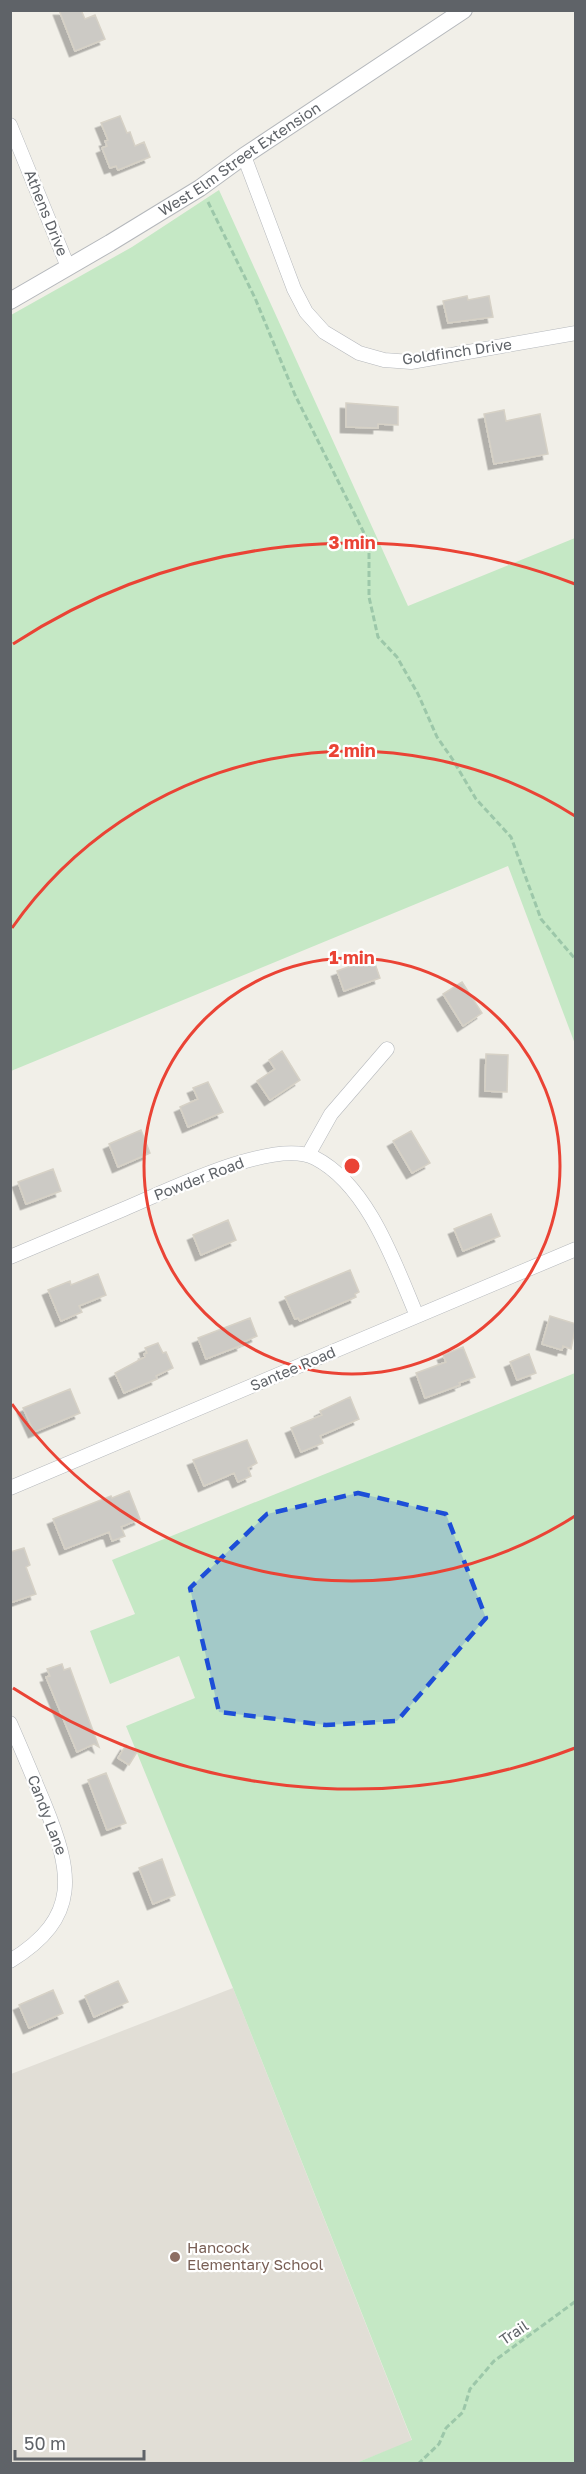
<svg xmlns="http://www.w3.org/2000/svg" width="586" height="2474" viewBox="0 0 586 2474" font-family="'Golos Text',sans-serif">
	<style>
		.education { fill: #e1ded6 }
		.green { fill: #c5e8c5 }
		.building { fill: #cccac5; stroke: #d6d1c6; stroke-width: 1.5; filter: url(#shadow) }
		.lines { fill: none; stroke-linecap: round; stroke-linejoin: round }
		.minor-casing { stroke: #b5b8bc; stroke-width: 15 }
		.tertiary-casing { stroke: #b5b8bc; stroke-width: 18 }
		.path { stroke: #9cc7a9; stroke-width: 3; stroke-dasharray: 6 3; stroke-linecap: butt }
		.minor { stroke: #fff; stroke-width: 14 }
		.tertiary { stroke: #fff; stroke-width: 16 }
		.marked { fill: #1d4ed8; fill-opacity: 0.2; stroke: #1d4ed8; stroke-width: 4.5; stroke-dasharray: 12 8; stroke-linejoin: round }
		.ring { fill: none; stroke: #ea4335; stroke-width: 3 }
		.education-dot { fill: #8d6e63; stroke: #fff; stroke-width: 2 }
		.labels { text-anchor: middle; stroke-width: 4.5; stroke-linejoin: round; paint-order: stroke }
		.street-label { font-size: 15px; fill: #5f6368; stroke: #fff }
		.education-label { font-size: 15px; fill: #785e54; stroke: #fff; text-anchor: start }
		.centre { fill: #ea4335; stroke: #fff; stroke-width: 3 }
		.ring-label { font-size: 18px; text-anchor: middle; font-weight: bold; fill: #ea4335; stroke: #fff; stroke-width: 4.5; stroke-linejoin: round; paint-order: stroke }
	</style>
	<defs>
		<filter id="shadow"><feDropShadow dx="-5.5" dy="5.5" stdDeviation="0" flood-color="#0004"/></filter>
	</defs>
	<rect width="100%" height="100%" fill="#f1efe8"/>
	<path class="education" d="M233,1988L412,2441L356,2463L11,2464V2074Z"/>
	<path class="green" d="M219,190L408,606L575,538V1044L508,866L11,1071V315L132,247Z
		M575,1373V2463H356L412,2440L233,1988L126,1726L195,1698L179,1656L110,1684L90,1631L135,1614L112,1560Z"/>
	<path class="building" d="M59,10H81L85,19L95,15L105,39L75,51Z
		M120,116L127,133L130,132L135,146L144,142L150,157L118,170L116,166L110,168L102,148L107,146L105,141L108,140L101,123Z
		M467,296L468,300L489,296L493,317L448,323L443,301Z
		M346,403L398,407V425L378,424V428L346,427Z
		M504,410L506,421L540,414L548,454L494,464L484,414Z
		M373,958L380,978L344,991L337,971Z
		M462,982L482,1013L463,1026L443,994Z
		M282,1051L300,1080L270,1100L257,1081L275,1069L269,1060Z
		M486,1054L508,1055L507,1092L485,1091Z
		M208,1082L223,1112L188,1127L180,1107L198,1099L193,1088Z
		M141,1130L150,1153L118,1167L109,1144Z
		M411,1131L430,1163L412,1173L393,1141Z
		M53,1169L61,1191L26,1204L18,1182Z
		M491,1214L500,1236L463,1251L454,1229Z
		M228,1220L236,1240L201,1255L193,1235Z
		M350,1270L359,1292L355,1294L356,1297L300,1321L298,1318L295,1319L285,1297Z
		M98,1274L106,1295L79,1306L82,1312L61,1321L48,1290L70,1281L71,1285Z
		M550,1316L576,1324L571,1349L563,1346L562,1350L542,1344Z
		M250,1318L257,1336L241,1343L242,1345L206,1359L198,1338Z
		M158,1343L163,1353L166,1352L173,1368L156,1376L157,1379L124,1393L115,1373L145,1357L144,1354L147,1353L145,1348Z
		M463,1347L475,1377L459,1383L460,1385L425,1398L416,1373L446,1362L443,1355Z
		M529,1354L536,1373L517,1380L510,1362Z
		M70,1389L80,1413L34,1432L23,1408Z
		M350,1397L359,1419L320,1436L323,1443L301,1452L291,1428L322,1415L320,1411Z
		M247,1440L257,1463L248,1468L251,1476L238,1482L234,1473L204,1486L193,1460Z
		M129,1491L140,1519L121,1527L125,1536L112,1541L109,1532L65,1549L53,1519L111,1496L112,1498Z
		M24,1548L30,1565L26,1567L36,1594L10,1603V1552Z
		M62,1664L64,1670L70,1668L99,1747L94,1744L77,1752L46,1677L50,1676L47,1669Z
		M126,1745L137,1752L129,1765L118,1758Z
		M106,1773L126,1823L107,1830L88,1780Z
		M162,1859L175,1895L153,1904L139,1868Z
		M118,1981L128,2002L94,2017L85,1996Z
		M53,1990L63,2013L29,2028L19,2005Z"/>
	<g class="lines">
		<defs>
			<path id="minor" d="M10,125L68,267
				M244,156L294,289L306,312L324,332L359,353L384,360L411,362L576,333
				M308,1155L331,1114L387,1049
				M10,1257C48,1241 86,1225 124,1209C165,1192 274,1137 315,1158C368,1185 395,1264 417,1316
				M10,1488L576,1249
				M10,1723C22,1750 33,1777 44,1803C72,1872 82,1917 10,1961"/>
			<g id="tertiary">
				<path id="s1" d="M10,301L110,243L200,188L244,156L464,10"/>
			</g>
		</defs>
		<use href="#minor" class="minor-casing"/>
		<use href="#tertiary" class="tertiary-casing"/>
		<path class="path" d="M208,202L255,298L295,395L365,535L369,545V597L378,637L397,657L418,694L437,737L453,760L476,799L511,837L541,919L576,960
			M418,2464L439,2444L446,2428L463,2412L470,2389L494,2361L576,2301"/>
		<use href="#minor" class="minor"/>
		<use href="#tertiary" class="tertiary"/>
	</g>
	<path class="marked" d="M358,1493L446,1514L486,1618L397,1721L326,1725L219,1712L190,1588L267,1514Z"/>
	<g class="ring">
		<circle cx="352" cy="1166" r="208"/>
		<path d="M575 1516A415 415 0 0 1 12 1404M12 928A415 415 0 0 1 575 816"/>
		<path d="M575 1748A623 623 0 0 1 13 1688M13 644A623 623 0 0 1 575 584"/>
	</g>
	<circle class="education-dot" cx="175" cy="2257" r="6"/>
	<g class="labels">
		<g class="street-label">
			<text dy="5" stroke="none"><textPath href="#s1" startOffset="270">West Elm Street Extension</textPath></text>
			<text transform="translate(46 213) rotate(68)" y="5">Athens Drive</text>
			<text transform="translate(457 352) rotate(-8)" y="5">Goldfinch Drive</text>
			<text transform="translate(199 1179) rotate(-21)" y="5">Powder Road</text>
			<text transform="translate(293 1369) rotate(-23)" y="5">Santee Road</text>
			<text transform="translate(47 1815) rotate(69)" y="5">Candy Lane</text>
			<text transform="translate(514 2333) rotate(-34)" y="5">Trail</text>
		</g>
		<g class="education-label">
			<text x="187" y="2253">Hancock<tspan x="187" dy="17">Elementary School</tspan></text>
		</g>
	</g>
	<circle cx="352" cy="1166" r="9" class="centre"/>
	<g class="ring-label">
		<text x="352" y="549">3 min</text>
		<text x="352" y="757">2 min</text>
		<text x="352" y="964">1 min</text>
	</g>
	<rect width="586" height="2474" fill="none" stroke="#5f6368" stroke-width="24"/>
	<path d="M15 2450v9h129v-9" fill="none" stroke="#5f6368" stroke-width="3"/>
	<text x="24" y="2450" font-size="18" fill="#5f6368" stroke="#ffffff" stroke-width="4.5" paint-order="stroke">50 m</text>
</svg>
